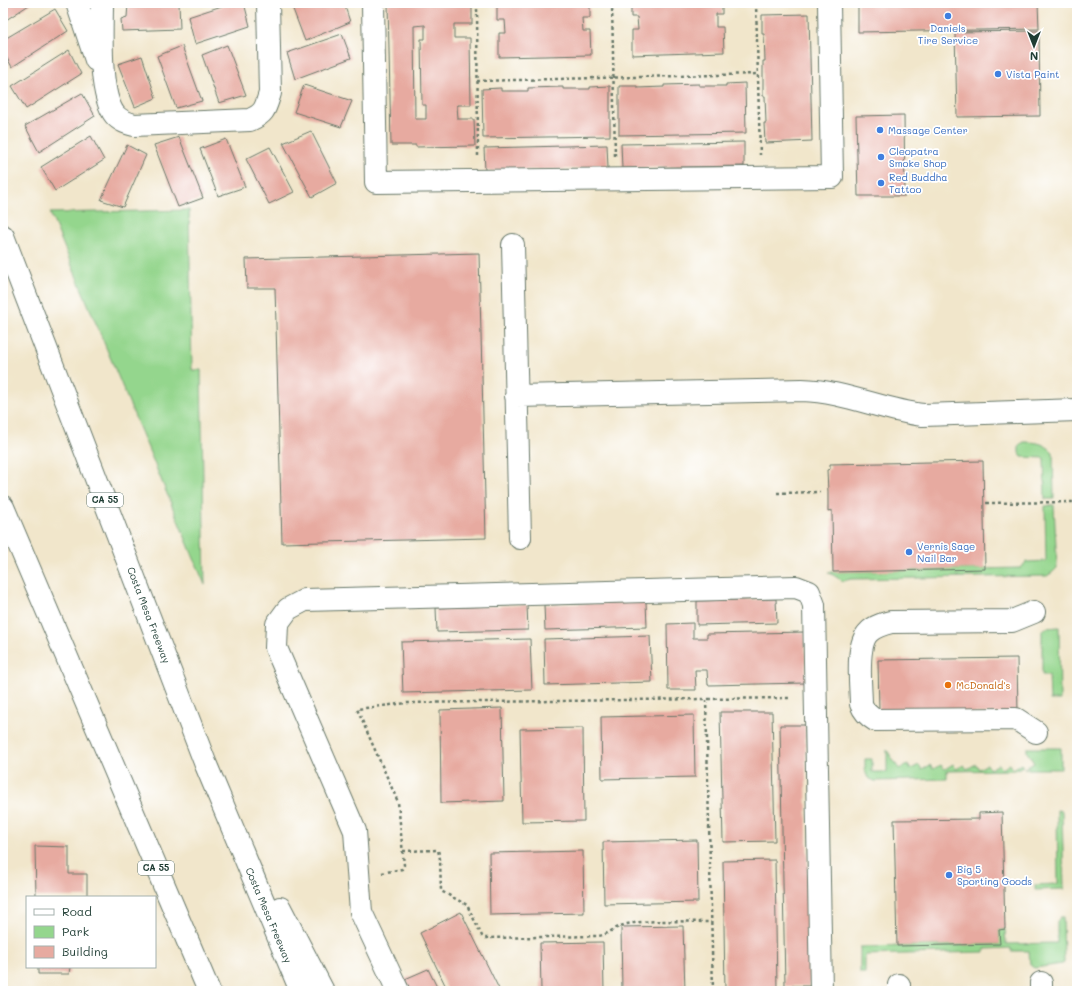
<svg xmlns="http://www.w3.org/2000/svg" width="1080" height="994" viewBox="0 0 1080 994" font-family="Mali,sans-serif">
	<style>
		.green { fill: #94d68d; stroke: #5a8a60 }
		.building { fill: #e7aaa0; fill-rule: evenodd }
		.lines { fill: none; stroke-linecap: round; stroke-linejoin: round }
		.minor-casing { stroke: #687869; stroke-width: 24 }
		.highway-casing { stroke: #687869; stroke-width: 24 }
		.path { stroke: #687869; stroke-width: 2.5; stroke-dasharray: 3 3; stroke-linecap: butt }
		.minor { stroke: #fff; stroke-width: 22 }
		.highway { stroke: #fff; stroke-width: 22 }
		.shop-dot { fill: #3f7fe0; stroke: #fff; stroke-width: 1.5 }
		.food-dot { fill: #e8710a; stroke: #fff; stroke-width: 1.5 }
		.labels { text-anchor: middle; stroke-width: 3.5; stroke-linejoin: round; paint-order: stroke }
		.shield { fill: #fff; stroke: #627771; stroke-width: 1 }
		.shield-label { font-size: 9px; font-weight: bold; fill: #1f3d34 }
		.shop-label { font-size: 10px; fill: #366cbe; stroke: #fff; text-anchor: start }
		.street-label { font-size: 10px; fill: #1f3d34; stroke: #fff }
		.food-label { font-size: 10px; fill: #c56008; stroke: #fff; text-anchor: start }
	</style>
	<rect width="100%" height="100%" fill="#fff"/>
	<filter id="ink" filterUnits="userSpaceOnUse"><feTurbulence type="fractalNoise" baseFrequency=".025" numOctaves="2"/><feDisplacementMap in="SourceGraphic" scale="8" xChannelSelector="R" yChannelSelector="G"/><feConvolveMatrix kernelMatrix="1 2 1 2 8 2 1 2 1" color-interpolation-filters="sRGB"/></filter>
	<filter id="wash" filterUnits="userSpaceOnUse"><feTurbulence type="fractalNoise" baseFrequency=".012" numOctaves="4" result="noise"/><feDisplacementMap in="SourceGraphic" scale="16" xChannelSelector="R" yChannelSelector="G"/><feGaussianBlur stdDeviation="0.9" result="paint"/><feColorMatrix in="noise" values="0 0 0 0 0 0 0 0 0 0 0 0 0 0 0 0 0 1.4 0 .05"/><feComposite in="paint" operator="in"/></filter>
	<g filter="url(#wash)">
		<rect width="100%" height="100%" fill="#f1e6cb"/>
		<path class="green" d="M189,210L192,370H201L205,585L50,213Z
			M1024,442C1037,442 1044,443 1053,452L1054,499H1045L1044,458L1022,457L1019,453V445Z
			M1054,505L1057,568L1053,572L1047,576L851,579L843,581L828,572L1021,568L1026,562L1046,561L1045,506Z
			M1059,627L1060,700H1050L1049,675H1042V631L1046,628Z
			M1027,748H1061V769H1024L1034,763L1027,752Z
			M887,750L899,769L908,764L911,769L919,765L922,770L930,765L933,769L941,765L945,769L953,764L956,769L964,765L967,769L976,764L979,769L987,764L990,769L999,764L1002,769L1010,764L1013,769L1021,764L1023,766L1015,770L947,771V779L875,781L868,778L865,771V759H872V772H887Z
			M1057,810L1062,811L1064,889L1035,890V885L1058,884Z
			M1060,917H1063L1064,963L1062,964L1035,968L1030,965L1029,951H1011V948L985,949V952L865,955V973H860V947L999,944V930L1005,929L1006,944L1057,943V922Z"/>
		<g id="blocks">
			<path class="building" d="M3,3H32L3,22Z
				M144,3H179L180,29L122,31L121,19L127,17L128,4Z
				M231,3H244L250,26L195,44L188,17Z
				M294,3H344L350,22L305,41L291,4Z
				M388,3H472V24H454V38H470L471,105H457L458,119H474L475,146L416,147V145H391ZM425,25V39H421L422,105H426V119H415L414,26Z
				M497,3H590V18H582L583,31H590L591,55L499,57V33H506L505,20H497Z
				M631,3H722V14H716V27H723L724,52L632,55V30H638L637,17H631Z
				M858,3H1038L1039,29L858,32Z
				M55,9L68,31L12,67L3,51V40Z
				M809,14L812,141L765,143L764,123H766L765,96H763V61H765L764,34H762V15Z
				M1039,31L1040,116L957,117L955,32Z
				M342,34L351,58L295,79L287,53Z
				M227,45L246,95L219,103L202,55Z
				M182,46L202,101L176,108L157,56Z
				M69,50L81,74L26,109L12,86Z
				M142,56L156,98L135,107L118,64Z
				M745,83L746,133L619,135V86H637V88L664,87V85L699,84V86H726V84Z
				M304,85L352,101L341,127L294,112Z
				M610,86V136L483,138L482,89L501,88V91H528V88L563,87V89H590V87Z
				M82,93L95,116L39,152L25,126Z
				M904,115L905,196H858L856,116Z
				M311,131L337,183L312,197L283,143Z
				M91,136L104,160L55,191L41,167Z
				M179,137L203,198L178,207L154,145Z
				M226,139L245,187L218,196L200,149Z
				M744,142V166L622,168L621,144Z
				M127,145L146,155L123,207L101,200Z
				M607,145L608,168L485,171L484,148Z
				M270,147L294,192L269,204L246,159Z
				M479,253L486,538L282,543L275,288H247L246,259Z
				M983,461L985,569L833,572L832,510L828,511V492L827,470L830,469V464Z
				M776,599L777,623L697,625V601Z
				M646,602L647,627L545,630L544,605Z
				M527,605L528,630L437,632L436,608Z
				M693,623V638H707V634L805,632L806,683L708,685L707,670H695L696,690H668L667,624Z
				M650,636L652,682L545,685L544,639Z
				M530,639L532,690L403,693L401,642Z
				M1017,658L1018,714L879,711L878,660Z
				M502,708L504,801L441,803L440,710Z
				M720,712H772L775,841L723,842Z
				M694,715L695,777L602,779L601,717Z
				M780,725H805L810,986H785Z
				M583,728L584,821L522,822L520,729Z
				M1002,812L1005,929L999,930L1000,944L897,946L894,820L979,819V813Z
				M697,840L698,902L604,904L603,842Z
				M35,846L69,847V874H87V897H36Z
				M583,851L584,913L490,915L489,853Z
				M775,860L777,990L725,991L723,861Z
				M461,912L500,991H448L420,933Z
				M683,926L685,991H622L621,927Z
				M603,942L604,991H541L540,943Z
				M38,967H70L69,974H38Z
				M428,969L439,991H411L405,979Z"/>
		</g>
	</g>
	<g filter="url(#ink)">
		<use href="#blocks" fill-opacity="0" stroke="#687869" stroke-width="1"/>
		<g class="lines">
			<defs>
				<path id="minor" d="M77,3L96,60
					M102,3C102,30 98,94 115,115C120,121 127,123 134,125L250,120C265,113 265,109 270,93L268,3
					M373,3L376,182L832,177L829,3
					M513,245L520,538
					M516,396L802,390C844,391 882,410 923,415L1077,410
					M1034,612L1012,621L891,622C883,624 875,626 869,632C855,645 861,686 861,704C864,712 868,716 875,720L1016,719L1036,732
					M1041,983V991
					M899,985V991
					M398,991L361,912L355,831L276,648L277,624L288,609L305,600L796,587L809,592L814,605L821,991"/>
				<path id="highway" d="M3,236L206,765L301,991
					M3,507L209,991
					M280,908L323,991"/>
			</defs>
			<use href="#minor" class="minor-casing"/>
			<use href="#highway" class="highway-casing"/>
			<path class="path" d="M477,3L478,157
				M612,3L615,156
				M756,3L760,155
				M477,81L758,74
				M777,493L820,492
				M986,503L1077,502
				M403,851L438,850L440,859L441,891L467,905L482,936L485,938L598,936C608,935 616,926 627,924C654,919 684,922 711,922
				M382,873L402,869L404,865L398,802L357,709L407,703L706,699
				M713,991L706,699L791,698"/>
			<use href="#minor" class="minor"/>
			<use href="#highway" class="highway"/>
		</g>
	</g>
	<g class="shop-dot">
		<circle cx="948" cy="16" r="4"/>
		<circle cx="998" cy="74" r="4"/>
		<circle cx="880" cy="130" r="4"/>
		<circle cx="881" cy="157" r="4"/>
		<circle cx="881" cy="183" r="4"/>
		<circle cx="909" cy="552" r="4"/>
		<circle cx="949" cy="875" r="4"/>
	</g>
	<circle class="food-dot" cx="948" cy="685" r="4"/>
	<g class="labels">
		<g class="shield">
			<rect x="87" y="493" width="36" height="14" rx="3"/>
			<rect x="138" y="861" width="36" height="14" rx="3"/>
		</g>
		<g class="shield-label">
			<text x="105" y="503">CA 55</text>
			<text x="156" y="871">CA 55</text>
		</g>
		<g class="shop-label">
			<text x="948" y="32" text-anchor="middle">Daniels<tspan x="948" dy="12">Tire Service</tspan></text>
			<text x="1006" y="78">Vista Paint</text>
			<text x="888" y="134">Massage Center</text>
			<text x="889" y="155">Cleopatra<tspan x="889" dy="12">Smoke Shop</tspan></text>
			<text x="889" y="181">Red Buddha<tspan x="889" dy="12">Tattoo</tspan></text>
			<text x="917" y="550">Vernis Sage<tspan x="917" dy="12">Nail Bar</tspan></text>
			<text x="957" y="873">Big 5<tspan x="957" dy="12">Sporting Goods</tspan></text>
		</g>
		<g class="street-label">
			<text transform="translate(149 615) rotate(69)" y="4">Costa Mesa Freeway</text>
			<text transform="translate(269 915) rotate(67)" y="4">Costa Mesa Freeway</text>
		</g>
		<g class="food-label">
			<text x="956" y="689">McDonald's</text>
		</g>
	</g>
	<rect width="1080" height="994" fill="none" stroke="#fff" stroke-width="16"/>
	<rect x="26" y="896" width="130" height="72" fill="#ffffff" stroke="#a5b1ae"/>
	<rect x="34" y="909" width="20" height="6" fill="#ffffff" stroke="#a5b1ae"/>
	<text x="62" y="916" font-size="12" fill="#1f3d34">Road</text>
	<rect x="34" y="926" width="20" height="12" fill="#94d68d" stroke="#a5b1ae"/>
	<text x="62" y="936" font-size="12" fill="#1f3d34">Park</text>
	<rect x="34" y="946" width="20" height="12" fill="#e7aaa0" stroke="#a5b1ae"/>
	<text x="62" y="956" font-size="12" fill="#1f3d34">Building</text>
	<g transform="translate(1034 46) rotate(180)" stroke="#ffffff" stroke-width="3" paint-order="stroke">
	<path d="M0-3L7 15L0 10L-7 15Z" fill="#1f3d34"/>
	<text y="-6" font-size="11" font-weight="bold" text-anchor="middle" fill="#1f3d34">N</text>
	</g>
</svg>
